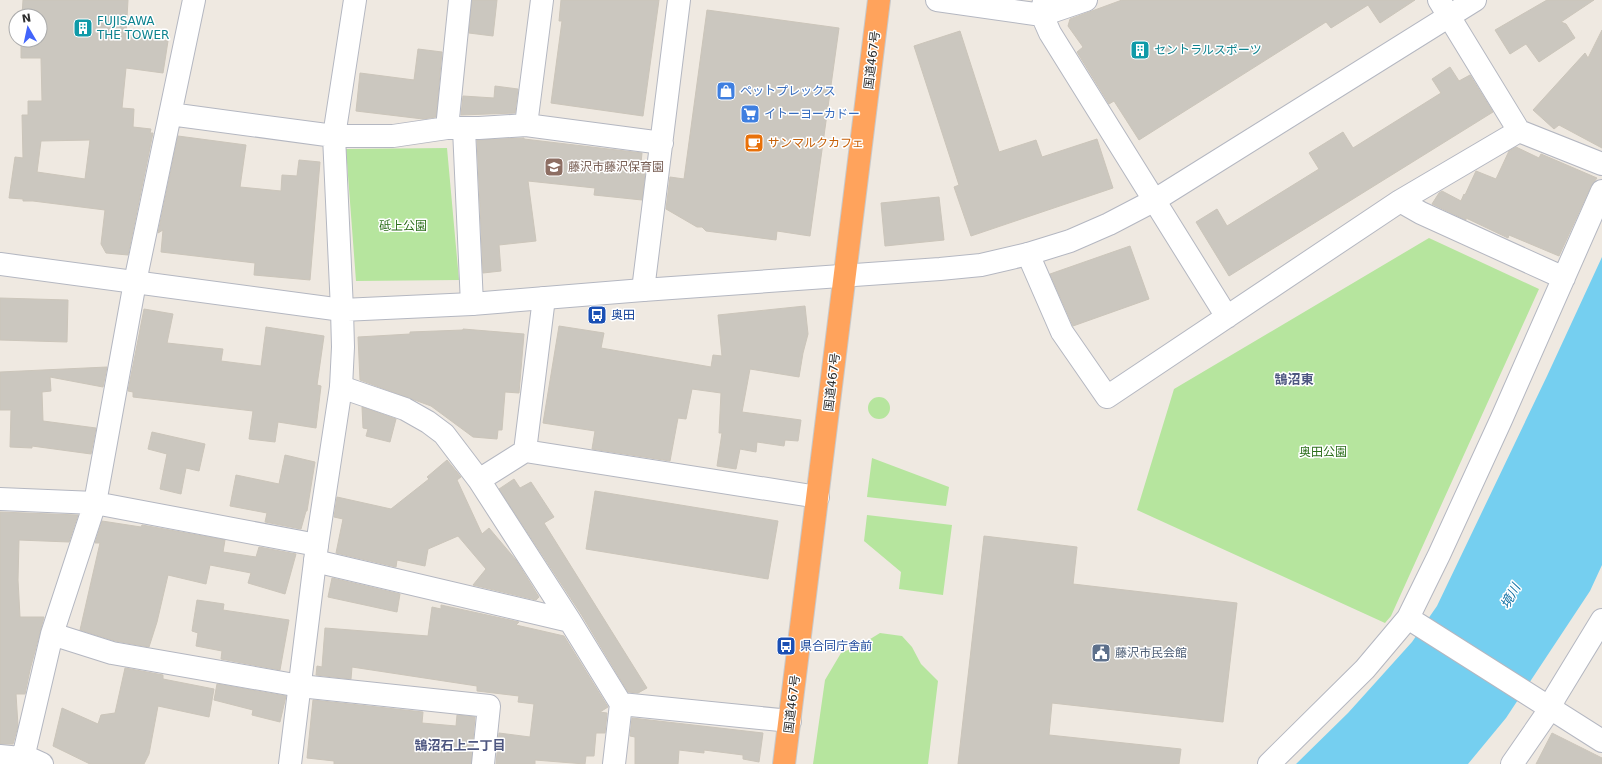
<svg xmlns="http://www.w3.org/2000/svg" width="1602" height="764" viewBox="0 0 1602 764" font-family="'DejaVu Sans','Noto Sans JP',sans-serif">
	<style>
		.green { fill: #b6e59e }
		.water { fill: #75cff0 }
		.building { fill: #cbc7bf; stroke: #cbc5ba; fill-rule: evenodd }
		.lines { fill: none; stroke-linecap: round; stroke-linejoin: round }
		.street-casing { stroke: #b4b7c1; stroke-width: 24 }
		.secondary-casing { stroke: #b4b7c1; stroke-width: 24 }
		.highway-casing { stroke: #c9c9c9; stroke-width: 24 }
		.street { stroke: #fff; stroke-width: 22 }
		.secondary { stroke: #fff; stroke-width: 22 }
		.highway { stroke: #ffa35c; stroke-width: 22 }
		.labels { text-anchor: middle; stroke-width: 3; stroke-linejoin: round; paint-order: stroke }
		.culture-label { font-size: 12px; fill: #0d838f; stroke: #fff; text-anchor: start }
		.street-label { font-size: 12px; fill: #2e2e2e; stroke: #fff }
		.shop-label { font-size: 12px; fill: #366cbe; stroke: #fff; text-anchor: start }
		.food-label { font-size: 12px; fill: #c56008; stroke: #fff; text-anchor: start }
		.education-label { font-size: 12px; fill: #785e54; stroke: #fff; text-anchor: start }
		.park-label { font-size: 12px; fill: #2c6e1b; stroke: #fff }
		.transit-label { font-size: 12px; fill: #164399; stroke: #fff; text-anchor: start }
		.service-label { font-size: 12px; fill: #4e5e75; stroke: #fff; text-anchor: start }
		.neighbourhood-label { font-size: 13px; font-weight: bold; fill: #4d5680; stroke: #fff }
		.water-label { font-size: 13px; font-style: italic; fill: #0d6fa3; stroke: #fff }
	</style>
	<rect width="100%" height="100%" fill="#efe9e1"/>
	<path class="green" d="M447,148L459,280L356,281L346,149Z
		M1429,238L1539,289L1391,616L1385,623L1137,510L1174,389Z
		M868 408a11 11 0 1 1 22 0a11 11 0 1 1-22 0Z
		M872,458L949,487L946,506L867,497Z
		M867,515L952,525L943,595L899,589L901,572L864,541Z
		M880,633L902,636L912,647L921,664L938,681L928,764H813L825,680L841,653L862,644Z"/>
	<path class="water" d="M1602,257V565L1590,591L1506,718L1468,764H1296L1348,713L1412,642L1437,606L1547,376Z"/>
	<path class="building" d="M23,0H128L126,35L168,41L163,73L126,68L122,108L134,109L133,127L151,129L150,133H153L128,255L106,253L101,244L105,210L33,201H23V199L9,198L15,157L23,158L22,115H28V101H42L41,58H21V40H40V16H22ZM90,140L85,179L37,172L41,141Z
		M472,0H497L493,36L469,33Z
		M561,0H659L643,116L551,103L562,21H559Z
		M1122,0H1415L1380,23L1368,5L1331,28L1326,22L1139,140L1114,101L1109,104L1077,52L1083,47L1068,26L1070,19Z
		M1547,0H1594L1561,22L1566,24L1575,38L1539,62L1526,44L1510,54L1495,30Z
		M707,10L839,28L810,236L777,231L776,240L706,231L702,227H697L666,209L670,177L684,179Z
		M1602,30V148L1559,125L1554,129L1533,110L1585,53L1588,58Z
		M960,31L999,152L1036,140L1042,157L1097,139L1113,188L971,236L954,187L959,185L914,46Z
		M418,49L442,52L436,117L423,119L356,111L360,73L414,80Z
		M1450,67L1459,81L1470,75L1493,112L1229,276L1196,222L1217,209L1227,226L1319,169L1309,153L1343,132L1353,148L1441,93L1432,79Z
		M495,86L518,89L515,113L461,115L463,96L494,98Z
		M178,136L246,145L240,187L281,191L282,175L297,176L299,160L320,162L310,280L254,275L255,263L161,252L163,230L158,233Z
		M524,138V139L642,153L640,173L645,174L642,200L594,195L595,188L528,181L536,241L499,245L501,271L483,273L477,140Z
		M1516,147L1539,158L1541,154L1597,178L1591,186L1559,256L1509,235L1508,238L1466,218V220L1432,204L1439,193L1442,191L1461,201L1464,194L1465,195L1476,171L1496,179L1509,151Z
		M939,197L944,240L885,246L881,203Z
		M1130,246L1149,299L1073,326L1050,274Z
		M0,298L68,300L67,342L0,340Z
		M805,306L808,334L803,353L799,377L750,369L742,412L801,420L798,441L785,440L784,446L757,442L756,452L740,449L736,469L717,466L722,433H719L721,393L692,389L686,419L678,418L670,461L592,449L595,431L543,423L559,326L604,333L601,348L711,367L713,355L722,356L718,315Z
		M144,309L173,314L167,343L223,349L221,361L261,366L266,327L324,336L317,385L321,386L316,428L278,422L275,442L249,439L253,411L133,397V392L128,391Z
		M463,329L524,334L519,393L505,392L502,430H498L497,439L473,437L431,406L360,380L358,337L410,334V332L463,330Z
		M107,367L103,387L50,377L51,391L42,392L43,421L96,428L91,454L32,446V448L10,447L11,410H0V372Z
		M362,407L396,419L390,442L366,436L368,429L363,428Z
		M152,432L205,444L199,471L186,468L181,494L160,489L167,454L148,449Z
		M285,455L315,462L307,511H306L301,529L265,522L267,513L230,506L236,475L279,484Z
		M447,460L461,477L457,480L482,534L489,528L516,560L539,597L536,600L473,585L486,569L458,536L428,549L425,566L397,560L396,567L336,553L343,519L334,517L337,497L391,509L429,479L427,477Z
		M514,479L520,488L531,482L554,517L544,523L647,688L638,693L628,692L581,614L499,489Z
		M595,491L778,521L768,579L586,549Z
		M0,512L78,515L69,542L19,540L18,580L20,617H44L30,670L25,694H16L18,726L13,744H0Z
		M102,521L141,527L142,525L225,540L223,552L256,557L259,547L296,554L285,594L248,583L251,573L210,565L206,584L168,575L157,622L149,647L115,641L80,630L100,543H95Z
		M984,536L1077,547L1073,584L1237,603L1223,722L1052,703L1049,735L1181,749L1179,764H958Z
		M332,578L400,594L397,612L328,597Z
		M197,600L224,604L223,610L289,620L280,670L221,659L222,651L196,646L198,633L192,631Z
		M441,605L519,622L516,625L564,636L608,707L600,712L607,713L605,733H596L594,756H586L585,764L535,760V764H496L499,733L530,737L534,704L518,702L519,696L477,691V686L352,667L351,679L316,675L317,666L322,667L325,628L428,636L432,607L441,609Z
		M125,668L163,675V679L214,689L209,717L158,706L149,754L144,764H90L53,746L62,708L98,724L101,715L115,713Z
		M217,684L286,696L280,722L252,715L253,710L214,700Z
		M313,700L423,712L422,723L456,726L457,715L475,717L471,764H334V761L307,758Z
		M632,718L763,733L759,762L743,759V755L704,750V753L679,750L678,764H635V737L630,736Z
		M1552,733L1602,758V764H1536Z"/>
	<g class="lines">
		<defs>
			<path id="street" d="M937,0L1042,15L1086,0
				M1044,0L1042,15L1050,33L1227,317
				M1439,0L1519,131L1602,164
				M170,114L334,136H393L447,128H479L526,125L662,143
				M526,125L542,0
				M447,128L460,0
				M464,129L472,304
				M1400,201L1421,213L1564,278
				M1028,254L1062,332L1107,397L1400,201L1519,131
				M643,290L679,0
				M342,310L334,136L355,0
				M341,387L405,409L428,422L444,434L479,480L570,621L621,704L614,764
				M525,451L544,298
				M479,480L525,451L818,497
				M0,499L95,503L317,545
				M315,561L570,621
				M1408,618L1602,741
				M52,634L112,653L300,686L489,706L483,764
				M621,704L790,721
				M0,756L31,759L42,764
				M23,758L52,634L95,503L135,282L194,0
				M1269,764L1365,669L1408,618L1439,555L1501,420L1602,191
				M1512,764L1550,709L1555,697L1602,620"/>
			<path id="secondary" d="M0,264L342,310L472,304L643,290L940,269L981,265L1028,254L1070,241L1109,224L1155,200L1475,0
				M290,764L317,545L341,387L343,347L342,310"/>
			<path id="highway" d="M784,764L879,0"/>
		</defs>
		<use href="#street" class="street-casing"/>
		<use href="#secondary" class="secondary-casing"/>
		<use href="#highway" class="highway-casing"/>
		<use href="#street" class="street"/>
		<use href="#secondary" class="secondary"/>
		<use href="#highway" class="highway"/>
	</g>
	<defs>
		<symbol id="building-square" viewBox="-11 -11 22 22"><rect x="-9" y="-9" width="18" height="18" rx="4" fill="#0f9aa8" stroke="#fff"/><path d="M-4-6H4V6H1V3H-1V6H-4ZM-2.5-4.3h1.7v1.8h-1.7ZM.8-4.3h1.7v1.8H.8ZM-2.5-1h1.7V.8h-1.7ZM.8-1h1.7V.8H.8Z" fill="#fff"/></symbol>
		<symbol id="shop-square" viewBox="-11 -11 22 22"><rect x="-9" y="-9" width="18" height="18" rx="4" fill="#3f7fe0" stroke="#fff"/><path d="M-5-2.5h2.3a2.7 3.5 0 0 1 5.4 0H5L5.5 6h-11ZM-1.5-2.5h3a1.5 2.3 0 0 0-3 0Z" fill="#fff"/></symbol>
		<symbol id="supermarket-square" viewBox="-11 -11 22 22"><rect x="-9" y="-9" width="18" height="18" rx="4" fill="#3f7fe0" stroke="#fff"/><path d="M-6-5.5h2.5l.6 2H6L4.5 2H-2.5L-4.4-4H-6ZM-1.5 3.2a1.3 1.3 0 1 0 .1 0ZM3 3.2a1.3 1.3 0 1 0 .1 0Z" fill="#fff"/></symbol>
		<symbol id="cafe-square" viewBox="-11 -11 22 22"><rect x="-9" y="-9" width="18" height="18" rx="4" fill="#e8710a" stroke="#fff"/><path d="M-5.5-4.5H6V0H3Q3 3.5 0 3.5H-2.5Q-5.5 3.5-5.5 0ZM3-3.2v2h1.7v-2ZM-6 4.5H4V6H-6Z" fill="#fff"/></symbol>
		<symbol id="school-square" viewBox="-11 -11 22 22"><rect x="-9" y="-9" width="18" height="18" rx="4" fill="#8d6e63" stroke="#fff"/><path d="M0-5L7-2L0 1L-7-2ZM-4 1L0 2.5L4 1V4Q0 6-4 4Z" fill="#fff"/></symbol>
		<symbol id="bus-square" viewBox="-11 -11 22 22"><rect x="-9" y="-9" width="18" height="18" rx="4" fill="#1a4fb4" stroke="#fff"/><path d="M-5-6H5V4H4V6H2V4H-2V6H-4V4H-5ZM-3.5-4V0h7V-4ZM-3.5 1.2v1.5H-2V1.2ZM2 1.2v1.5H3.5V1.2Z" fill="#fff"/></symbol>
		<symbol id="civic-square" viewBox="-11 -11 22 22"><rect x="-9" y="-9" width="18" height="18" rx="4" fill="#5c6f8a" stroke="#fff"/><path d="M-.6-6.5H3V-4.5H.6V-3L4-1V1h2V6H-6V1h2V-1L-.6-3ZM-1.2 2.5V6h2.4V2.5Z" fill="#fff"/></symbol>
	</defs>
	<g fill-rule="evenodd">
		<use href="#building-square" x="72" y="17" width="22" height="22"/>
		<use href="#building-square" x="1129" y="39" width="22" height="22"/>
		<use href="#shop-square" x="715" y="80" width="22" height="22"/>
		<use href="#supermarket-square" x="739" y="103" width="22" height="22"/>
		<use href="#cafe-square" x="743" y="132" width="22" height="22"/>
		<use href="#school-square" x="543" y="156" width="22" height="22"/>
		<use href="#bus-square" x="586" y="304" width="22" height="22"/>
		<use href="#bus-square" x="775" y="635" width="22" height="22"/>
		<use href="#civic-square" x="1090" y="642" width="22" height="22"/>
	</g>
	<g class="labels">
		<g class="culture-label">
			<text x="97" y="25">FUJISAWA<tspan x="97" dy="14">THE TOWER</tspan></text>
			<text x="1154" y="54">セントラルスポーツ</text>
		</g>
		<g class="street-label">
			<text transform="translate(872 60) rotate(-83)" y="4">国道467号</text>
			<text transform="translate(832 382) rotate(-83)" y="4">国道467号</text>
			<text transform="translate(792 704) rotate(-83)" y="4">国道467号</text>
		</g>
		<g class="shop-label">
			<text x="740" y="95">ペットプレックス</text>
			<text x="764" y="118">イトーヨーカドー</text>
		</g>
		<g class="food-label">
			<text x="768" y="147">サンマルクカフェ</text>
		</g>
		<g class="education-label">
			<text x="568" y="171">藤沢市藤沢保育園</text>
		</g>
		<g class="park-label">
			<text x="403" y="230">砥上公園</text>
			<text x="1323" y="456">奥田公園</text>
		</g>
		<g class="transit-label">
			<text x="611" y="319">奥田</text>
			<text x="800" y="650">県合同庁舎前</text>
		</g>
		<g class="service-label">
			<text x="1115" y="657">藤沢市民会館</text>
		</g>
		<g class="neighbourhood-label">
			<text x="1294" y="384">鵠沼東</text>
			<text x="460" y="750">鵠沼石上二丁目</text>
		</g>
		<g class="water-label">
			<text transform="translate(1510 596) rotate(-61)" y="5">境川</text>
		</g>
	</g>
	<g transform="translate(28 28) rotate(351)"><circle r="19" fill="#ffffff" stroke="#ababab"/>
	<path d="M0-3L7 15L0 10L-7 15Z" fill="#4264fb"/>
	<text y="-6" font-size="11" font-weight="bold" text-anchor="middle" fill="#2e2e2e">N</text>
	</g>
</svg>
